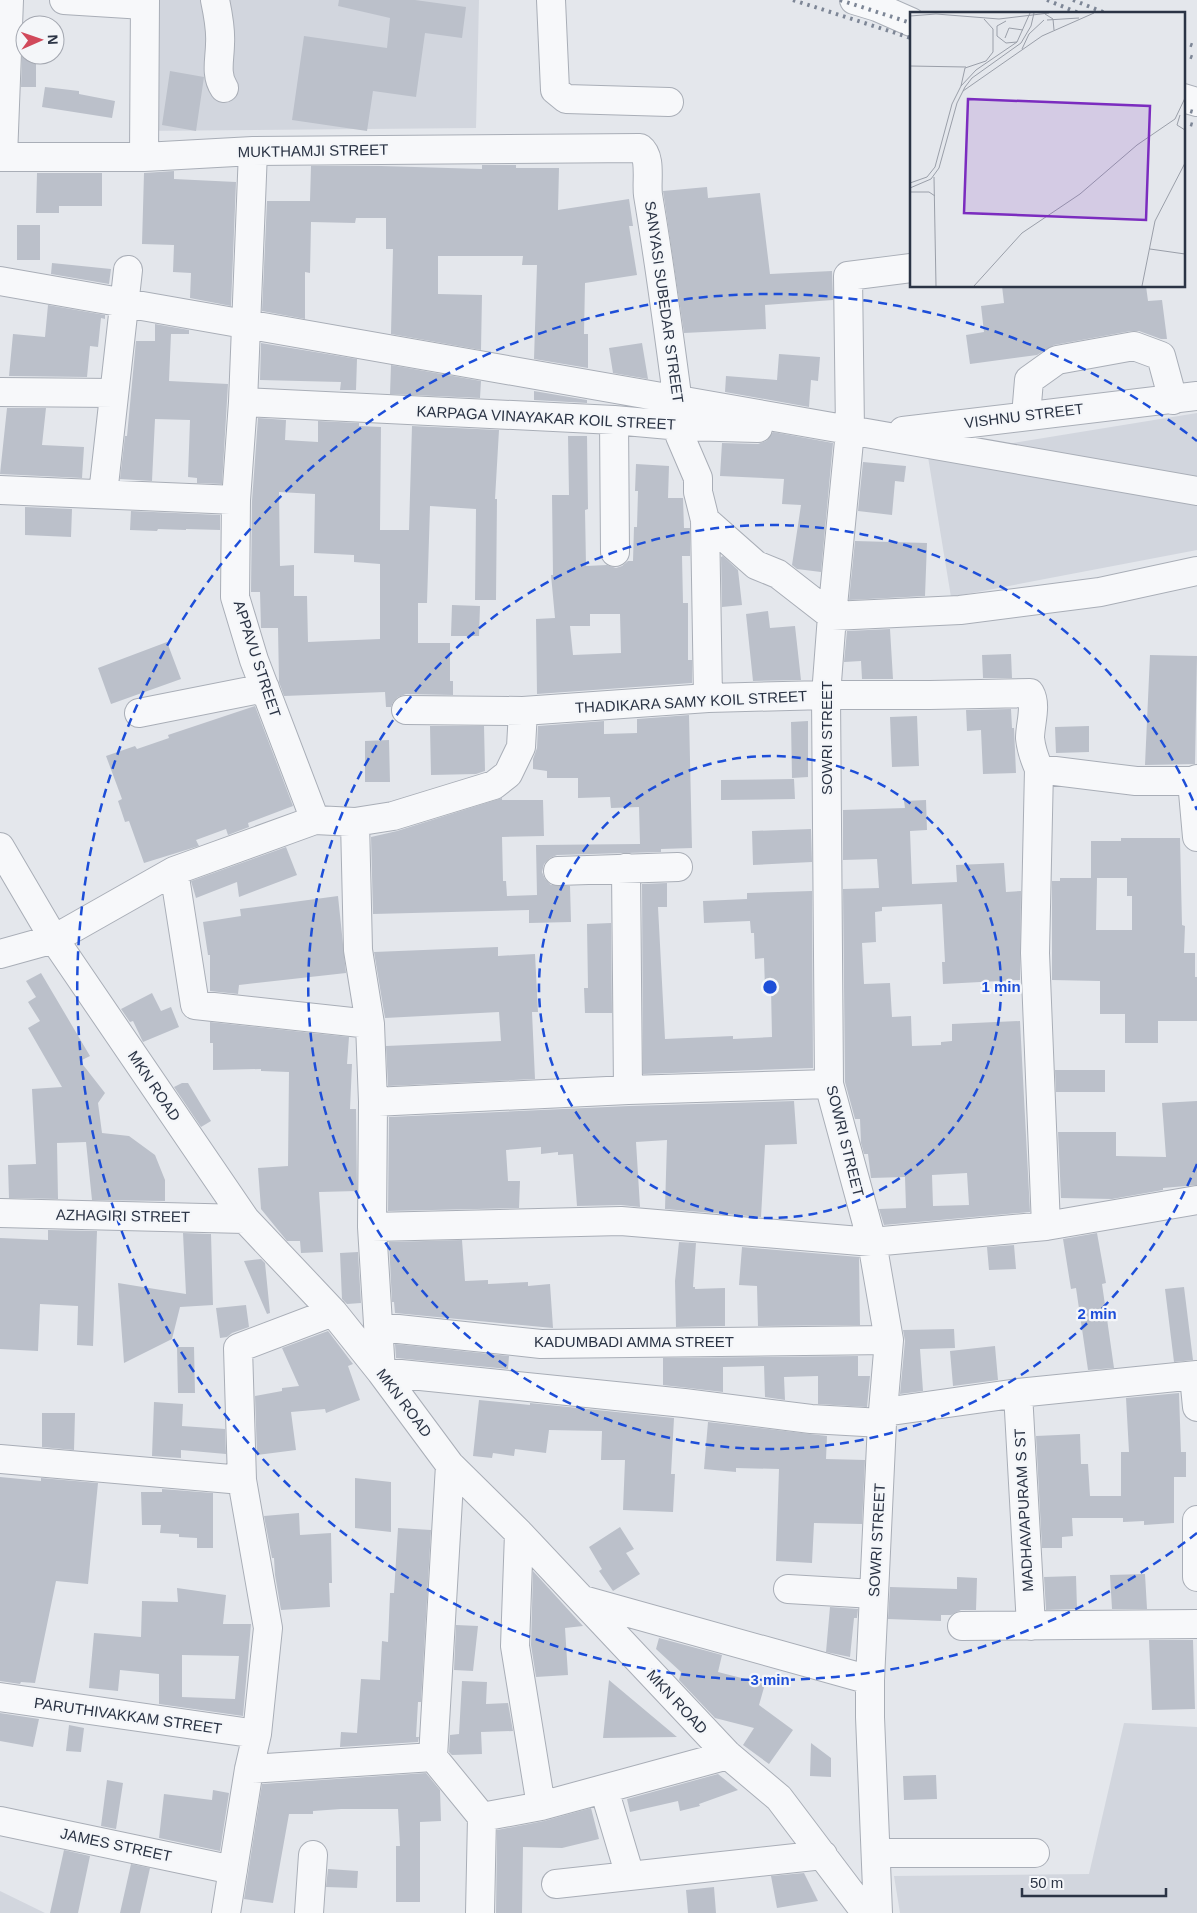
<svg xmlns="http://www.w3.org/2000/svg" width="1197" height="1913" viewBox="0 0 1197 1913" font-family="Arial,sans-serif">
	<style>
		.built { fill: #d2d6de }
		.building { fill: #bbc0ca; fill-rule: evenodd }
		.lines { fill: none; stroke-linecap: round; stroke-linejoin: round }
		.minor-casing { stroke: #a9aeb7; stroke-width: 30 }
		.minor { stroke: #f7f8fa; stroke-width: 28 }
		.rail { stroke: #7d8696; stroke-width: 4; stroke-dasharray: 2.5 5; stroke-linecap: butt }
		.ring { fill: none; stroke: #1d4ed8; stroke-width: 2.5; stroke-dasharray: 9 6 }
		.labels { text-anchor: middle; stroke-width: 4.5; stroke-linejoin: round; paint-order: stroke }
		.street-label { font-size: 15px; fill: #2b3445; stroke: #f4f6f9 }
		.inset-road { fill: none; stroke: #9a9fa9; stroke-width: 1 }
		.view { fill: #7b2cbf; fill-opacity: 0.15; stroke: #7b2cbf; stroke-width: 2.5 }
		.inset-edge { fill: none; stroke: #2b3445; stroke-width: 2.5 }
		.centre { fill: #1d4ed8; stroke: #f4f6f9; stroke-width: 2.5 }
		.ring-label { font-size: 15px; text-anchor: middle; font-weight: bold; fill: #1d4ed8; stroke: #f4f6f9; stroke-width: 4.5; stroke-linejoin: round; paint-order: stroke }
	</style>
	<rect width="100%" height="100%" fill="#e4e7ec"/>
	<path class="built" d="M156,0H479L476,128L136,131Z
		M1197,413V550L951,597L928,457Z
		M1124,1723L1197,1727V1913H900L894,1876L1089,1874Z
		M0,1891L45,1913H0Z"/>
	<path class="building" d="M339,0H415L466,7L462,38L425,33L416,97L373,91L367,131L292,120L304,36L387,48L390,18L338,6Z
		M22,57H36V87H21Z
		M170,71L204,77L196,131L162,125Z
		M45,87L79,91V94L115,101L112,118L42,107Z
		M482,165H516V168H559L558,210L629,199L633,226H629L637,275L585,283L584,334H588V368L534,359L537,265H522L523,256H438V294L482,295L481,350L391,334L393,249H386V218H356L355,223L311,222L310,273L305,272V319L262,311L267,201H310L311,166H381L482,169Z
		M174,171V179L236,182L231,306L190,298L191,273L173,272L174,245L142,244L144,173Z
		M37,173H102V206H59V213H36Z
		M707,187L708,198L760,193L770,274L832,271L833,300L765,305L766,329L684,333L663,191Z
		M17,225H40V260H17Z
		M52,263L111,269L109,284L51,274Z
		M1002,286H1146L1148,301L1162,300L1167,339H1161L1139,331H1131L1054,345L1037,355L970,364L966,335L984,332L981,306L1004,303Z
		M48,305L105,315V319L101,318L98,347L90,346L87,377L9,376L13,334L45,337Z
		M155,324L189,330V334H171L169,381L228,384L222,484L197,483V478L188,477L190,420L155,419L152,481L120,479L125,436H127L136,341H155Z
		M261,343L357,359L356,390H340L341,382L260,380Z
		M642,343L648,379L613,373L609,348Z
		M779,354L820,357L818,381L811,380L809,407L725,392L726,376L777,380Z
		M391,365L481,381L480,398L390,394Z
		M534,391L587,400V403L534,400Z
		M7,408H46L42,445L84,447L82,478L0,474Z
		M258,418L286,420L285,440L318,442V421L359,423V426L381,427L380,530H409L412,426L499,430L495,499H497L496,600H475L476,509L430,506L427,603H418V643H450V681H453V695L406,694L398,697L393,702L391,707H386L385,692L284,696L279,682L278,628H261L260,592H251L252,501ZM279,492L315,494L314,553L354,555V562L380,564V639L308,642L307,596H294V565L280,566Z
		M773,432L833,443L821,572L797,569L792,565L801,505L782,504L784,479L720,476L722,443L758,444L766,441Z
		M568,436H587L588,509L585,510L586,566L607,565L616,568L622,566L628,561H633L634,527H637L638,491H635L636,464L669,466L668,498H683L684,528H690V556H682L683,603H688V660H692V683L537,694L536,619L555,618L551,575H553L552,495H569ZM590,614H620L621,653L573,655L570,626H590Z
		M863,462L906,466L904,482L895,481L892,515L858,511Z
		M25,507L72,509L71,537L25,535Z
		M131,511L220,515V530L186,529V530L158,529L157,531L130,530Z
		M855,541L927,543L925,596L849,600Z
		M723,556L738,570L742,605L722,607L721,557Z
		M452,605L480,606L479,636H451Z
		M768,611L770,628L795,626L801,680L753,681L746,614Z
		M890,629L893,679H862L861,661L844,662L847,631Z
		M167,642L181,679L111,704L98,668Z
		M1011,654L1012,678H983L982,655Z
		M1150,655L1197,656L1195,764L1145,765Z
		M255,706L293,806L248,823L249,827L228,835L226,829L196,840L199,846L144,863L129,821L125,822L118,801L122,799L106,756L135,746L137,749L169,738L168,735Z
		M1011,709L1012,728H1014L1016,773L983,774L981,730L967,731L966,710Z
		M689,715L692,848L661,849V852L557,855L550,858L544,864L542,872L545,879L551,885L570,886L571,922L529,923V910L373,914L371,837L397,831L502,798V800H543L544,836L502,837L503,881H506L507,896L537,895L536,845L640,844L639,807L611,808L610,797L578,798V778H547V771L533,769V759L537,748L538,726L604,721V734L637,733V719Z
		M917,716L919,766L892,767L890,717Z
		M808,721V777L792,778L791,722Z
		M430,726H484L485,771L476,774L431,775Z
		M1089,726V752L1056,753L1055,727Z
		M389,740L390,782H365V741Z
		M794,779L795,799L721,800V780Z
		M926,800L927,830L910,831L912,884L957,882L956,865L1004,863L1006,892L1021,891L1020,980L943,984L942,962H945L942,904L882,907V911L875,912L876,942L862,943L864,984L890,983L892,1017L911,1016L912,1046L941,1045V1042L952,1041V1024L1020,1021L1030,1212L884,1225L879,1209L906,1208L905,1177L871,1178L868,1154H864L861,1143L860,1119H855L845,1082L843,889L879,888L877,859L843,860V810L905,808L904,801ZM967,1173L969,1205L933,1206L932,1175Z
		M811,829L812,862L753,865L752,831Z
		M1121,838H1180L1182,925L1185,926L1184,953H1195V977H1197V1021H1158V1043H1125V1014H1100V981L1052,980V881H1060V878H1097L1096,930H1132V896H1127V878H1091V841H1121Z
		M286,847L297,875L239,897L237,882L196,898L191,881Z
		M667,883V907H658L665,1039L733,1036V1039L772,1037L771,989H765L764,958L755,959L754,933H751L750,921L704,923L703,901L747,899V893L812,891L813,1068L643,1074L642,884Z
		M338,896L346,973L239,985L238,994L210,991V955H208L203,922L241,916L240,909Z
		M611,923L612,1013H585L584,988H588L587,924Z
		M498,947V956L535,954L538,1012H532L535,1079L388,1086L386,1046L501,1041L499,1012L385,1018L374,952Z
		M41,973L90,1056L80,1061L105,1093L98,1103L102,1133L129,1136L155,1155L165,1180V1201L92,1200L86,1142L57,1143L58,1199L9,1198L8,1165L36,1164L32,1089L62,1087L28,1028L40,1021L28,1002L36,997L26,981Z
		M152,993L161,1011L171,1007L179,1027L143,1042L133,1021L130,1022L121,1009Z
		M210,1022L349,1037L347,1064H352L350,1109H356L357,1191L319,1192L323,1252L301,1253L300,1241H287L261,1209L258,1168L288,1166L289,1072L261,1071V1069L213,1070V1043H210Z
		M1055,1070H1105V1092H1056Z
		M182,1083H188L211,1121L201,1127L174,1087Z
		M794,1101L797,1144L765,1145L761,1217L665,1209L667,1140L636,1142L640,1207L621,1205L577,1206L573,1154L558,1155V1152L541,1154V1147L506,1150L508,1181H520L519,1208L388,1211L389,1117L629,1106Z
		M1197,1101V1185L1163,1188V1190L1112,1199L1061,1198L1058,1132H1116V1156L1166,1157L1162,1103Z
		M48,1230L97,1231L93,1346L77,1345L78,1306L40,1304L38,1351L0,1349V1238L48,1240Z
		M183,1233L211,1234L213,1305L180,1307L172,1339L124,1363L118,1283L186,1294Z
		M1097,1233L1106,1283L1102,1284L1114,1368L1088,1370L1076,1288L1071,1289L1063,1239Z
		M462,1240L465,1281L488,1280V1284L528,1282V1286L550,1284L553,1328L395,1313L394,1302H392L389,1242Z
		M679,1242L696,1243L693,1287H695V1289L725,1288V1326L676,1327L675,1281Z
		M1014,1245L1016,1269L989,1270L987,1247Z
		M742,1247L859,1257L860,1325L758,1326L757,1286L739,1285Z
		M358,1252L361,1303L347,1304L342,1299L340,1253Z
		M261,1259L265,1263L270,1313L267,1314L244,1261Z
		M1184,1287L1193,1360L1174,1362L1165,1289Z
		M246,1305L249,1327L232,1333L227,1337L220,1338L216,1308Z
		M954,1329L955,1348L920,1349L923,1391L900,1394L905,1341L903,1330Z
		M328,1331L353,1364L348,1366L360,1400L326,1413L325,1409L291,1412L296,1450L257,1455L255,1396L282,1391V1388L299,1386L282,1348Z
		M395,1344L509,1356L508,1369L396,1358Z
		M995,1346L998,1380L953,1386L950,1351Z
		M177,1347H194L195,1393H178Z
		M858,1356V1376H870L867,1407L818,1404V1376L784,1377L785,1400L765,1397L764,1366L723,1367V1392L663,1385V1358Z
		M1179,1393L1181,1452H1186V1477H1174V1523L1144,1525V1521L1123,1522V1518H1072L1073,1536L1062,1537V1548H1042L1036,1436L1080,1434L1081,1464H1088L1090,1496H1121V1452H1129L1126,1398Z
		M479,1400L530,1405V1403L674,1418L671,1474H675L673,1512L623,1510L625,1460H601L602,1431L549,1430L546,1453L515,1449L514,1456L493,1453L492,1458L473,1456Z
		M154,1402L183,1404L182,1426L225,1429L226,1454L181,1450V1458L152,1456Z
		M42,1413H75L74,1450L42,1447Z
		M708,1422L827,1436L826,1459L865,1460L862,1524L814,1523L812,1563L776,1561L779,1469L736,1468V1472L704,1469Z
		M0,1477L41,1481V1478L98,1483L88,1584L56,1581L35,1683L21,1682L20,1684L0,1681Z
		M355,1478L391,1482V1532L355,1528Z
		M162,1489L213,1493V1548H197V1538L179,1537V1534L160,1533L161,1525H142L141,1492H162Z
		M299,1513L300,1535L331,1533L332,1583H329L330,1607L281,1610L275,1575L274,1558H272L264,1516Z
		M620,1527L634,1549L626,1553L640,1574L613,1591L599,1571L602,1569L589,1547Z
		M398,1528L431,1530L421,1702H418L416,1737H419L418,1742L340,1747L341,1732L357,1733L361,1679L380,1680L382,1641L388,1642L390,1593H394Z
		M533,1571L583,1626L565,1628L568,1675L536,1677L531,1645Z
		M1145,1574L1147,1609H1112L1110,1575Z
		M1076,1576L1077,1609L1046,1610L1044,1577Z
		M957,1577L977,1578L976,1610H961L951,1615H941V1621L888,1619L890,1587L957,1589Z
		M177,1588L226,1595L223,1624H251L243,1716L159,1704V1674L120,1670L118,1691L89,1688L94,1633L141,1637L142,1601L178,1602ZM182,1655L239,1656L235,1699L182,1697Z
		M830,1607L858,1609L857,1618H854L850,1657L826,1652Z
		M456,1625L478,1626L473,1671L454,1670Z
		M659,1638L722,1655L718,1672L765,1684L759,1705L793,1730L769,1764L743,1745L754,1728L715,1718L679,1680L681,1672L656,1649Z
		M1149,1640H1193L1195,1709L1152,1710Z
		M609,1680L677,1737L603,1738Z
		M462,1681L487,1682L486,1704L508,1703L513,1731L481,1732L482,1754L452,1755L449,1752L450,1735L459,1734Z
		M0,1713L39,1719L33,1747L0,1741Z
		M69,1725L84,1728L81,1752L66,1751Z
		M811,1743L831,1758V1777L810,1776Z
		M426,1773L440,1790L441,1821L420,1822V1902H396V1846H400L398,1809H341L313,1811V1814H289L273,1903L244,1899L262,1784Z
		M718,1774L738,1790L699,1804L700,1806L680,1811L678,1801L630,1812L627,1799Z
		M936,1775L937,1799L904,1800L903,1776Z
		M107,1780L123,1783L116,1829L101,1826Z
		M213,1790L229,1793L220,1851L159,1838L164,1794L212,1800Z
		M591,1808L599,1839L562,1848L523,1847L522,1913H496L497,1830L544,1821Z
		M64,1850L90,1856L78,1913H50Z
		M131,1864L150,1868L140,1913H120Z
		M328,1869L358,1871L357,1888L326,1887Z
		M804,1873L818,1901L777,1908L771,1876Z
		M714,1887L716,1913H688L686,1890Z"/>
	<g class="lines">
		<defs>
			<path id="minor" d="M64,0L144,5
				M215,0C218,14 221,30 220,44C220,58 215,75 224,88
				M551,0L555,90L566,99L669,102
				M854,0L877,7L911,22
				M1183,98L1197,102
				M253,151L243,402L236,500L235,597L254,660L315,820
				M0,157H144L253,151L640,148C652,157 646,182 648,195C661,272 671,349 681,426L680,436L698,478V492L705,520L756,565L778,574L832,616L960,610L1100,592L1197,571
				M3,157L9,0
				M144,157L145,0
				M0,281L1197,491
				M0,392L114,393
				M243,402L614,420L681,426L758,428
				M1026,416L1029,380L1057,360L1134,346L1161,356L1173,400
				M614,420L615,552
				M903,431L1197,396
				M0,490L236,500
				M103,494L128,270
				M705,520L708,698
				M406,710L523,711
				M139,713L265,688
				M1039,769L1136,781H1192L1197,779
				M1192,781L1197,837
				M355,822L358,950L370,1024L373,1102L372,1227L381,1372L684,1403L811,1419L882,1423
				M0,847L54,939L245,1219L333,1312L381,1372L450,1465L519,1533L728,1755L779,1798L866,1913
				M626,868L628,1090
				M174,871L195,1005L370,1024
				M558,871L678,867
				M0,954L54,939L174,871L315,820L355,822L393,816L494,785L508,774L521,747L523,711L708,698L826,695H930L1030,693C1037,705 1030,724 1030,738C1031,748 1035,760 1039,769L1035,953L1046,1226
				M373,1102L628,1090L829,1084
				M0,1213L245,1219
				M372,1227L621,1221L872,1242L1046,1226L1197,1200
				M379,1327L541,1344L889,1340
				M1194,1376L1197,1407
				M1018,1393L1031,1626
				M884,1412L1018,1393L1197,1375
				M0,1459L242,1480
				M450,1465L433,1757L482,1817L541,1806L728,1755
				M1197,1520V1577
				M519,1533L515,1646L541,1806
				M788,1589L874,1594
				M583,1600L870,1680
				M962,1626L1197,1624
				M0,1697L257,1734
				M249,1769L433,1757
				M604,1789L630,1876
				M0,1821L233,1870
				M876,1853H1035
				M556,1884L823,1855
				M226,1913L249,1769L257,1734L268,1628L242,1480L238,1348L333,1312
				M309,1913L313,1855
				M480,1913L482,1817
				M878,1913L870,1717V1680L882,1423L889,1340L872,1242L829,1084L826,695L832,616L850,431L848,276L911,268"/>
		</defs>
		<use href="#minor" class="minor-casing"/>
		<use href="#minor" class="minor"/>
		<path class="rail" d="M793,0L911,38
			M840,0L911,23
			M1047,0L1081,14
			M1073,0L1108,14
			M1183,42L1197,47
			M1183,54L1197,59
			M1183,109L1197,113
			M1183,122L1197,126"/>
	</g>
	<g class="ring">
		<circle cx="770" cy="987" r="231"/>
		<path d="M1197 1164A462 462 0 1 1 1197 810"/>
		<path d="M1197 1533A693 693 0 1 1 1197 441"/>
	</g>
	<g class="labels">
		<g class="street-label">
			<text transform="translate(313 151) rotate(-1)" y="5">MUKTHAMJI STREET</text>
			<text transform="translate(664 302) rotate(82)" y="5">SANYASI SUBEDAR STREET</text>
			<text transform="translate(1024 416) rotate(-7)" y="5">VISHNU STREET</text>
			<text transform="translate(546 418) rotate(3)" y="5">KARPAGA VINAYAKAR KOIL STREET</text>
			<text transform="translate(257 659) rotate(72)" y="5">APPAVU STREET</text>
			<text transform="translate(691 702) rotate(-3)" y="5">THADIKARA SAMY KOIL STREET</text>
			<text transform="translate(827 738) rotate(-90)" y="5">SOWRI STREET</text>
			<text transform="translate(154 1086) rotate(56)" y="5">MKN ROAD</text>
			<text transform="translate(845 1141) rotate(76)" y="5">SOWRI STREET</text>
			<text transform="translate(123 1216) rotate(1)" y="5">AZHAGIRI STREET</text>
			<text x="634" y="1347">KADUMBADI AMMA STREET</text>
			<text transform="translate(404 1403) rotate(53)" y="5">MKN ROAD</text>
			<text transform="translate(1024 1510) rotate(-93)" y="5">MADHAVAPURAM S ST</text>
			<text transform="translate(877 1540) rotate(-87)" y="5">SOWRI STREET</text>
			<text transform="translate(677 1702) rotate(47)" y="5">MKN ROAD</text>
			<text transform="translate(128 1716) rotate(8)" y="5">PARUTHIVAKKAM STREET</text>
			<text transform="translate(116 1845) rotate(12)" y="5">JAMES STREET</text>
		</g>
	</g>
	<g transform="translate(910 12)">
		<rect width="275" height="275" fill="#e4e7ec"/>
		<path class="inset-road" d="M135,2L143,7L144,18M0,4L26,2L89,7L139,1M137,8L169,6M96,9L87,14V24L96,31L107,30M95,26L99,16L113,18M112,37L119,22L134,8M0,54L56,55M51,74L55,56L76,49L83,40V17L74,7M53,79L132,24L184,1M270,103L267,113L275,118M24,165L26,274M0,171L17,165L25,155L42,92L51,74L66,58L107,30L120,1M0,176L21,167L29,156L47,91L55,75L62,66L111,31L121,14L124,1M0,180H19L25,184M240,237L275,242M64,274L112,221L170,182L227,133L265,107L275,86M232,274L245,209L275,151"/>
		<path class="view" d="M58,87L240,94L236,208L54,201Z"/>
		<rect width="275" height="275" class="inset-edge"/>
	</g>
	<circle cx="770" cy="987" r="8" class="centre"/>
	<g class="ring-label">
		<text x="1001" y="992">1 min</text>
		<text x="1097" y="1319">2 min</text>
		<text x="770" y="1685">3 min</text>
	</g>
	<g transform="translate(40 40) rotate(88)"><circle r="24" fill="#f4f6f9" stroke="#a4a8b1"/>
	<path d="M0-4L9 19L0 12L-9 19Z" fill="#d1495b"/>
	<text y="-8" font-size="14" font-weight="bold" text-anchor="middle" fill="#2b3445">N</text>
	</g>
	<path d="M1022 1888v8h144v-8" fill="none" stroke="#2b3445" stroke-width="2.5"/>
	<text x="1030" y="1888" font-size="15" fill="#2b3445" stroke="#f4f6f9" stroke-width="4" paint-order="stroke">50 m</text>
</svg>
